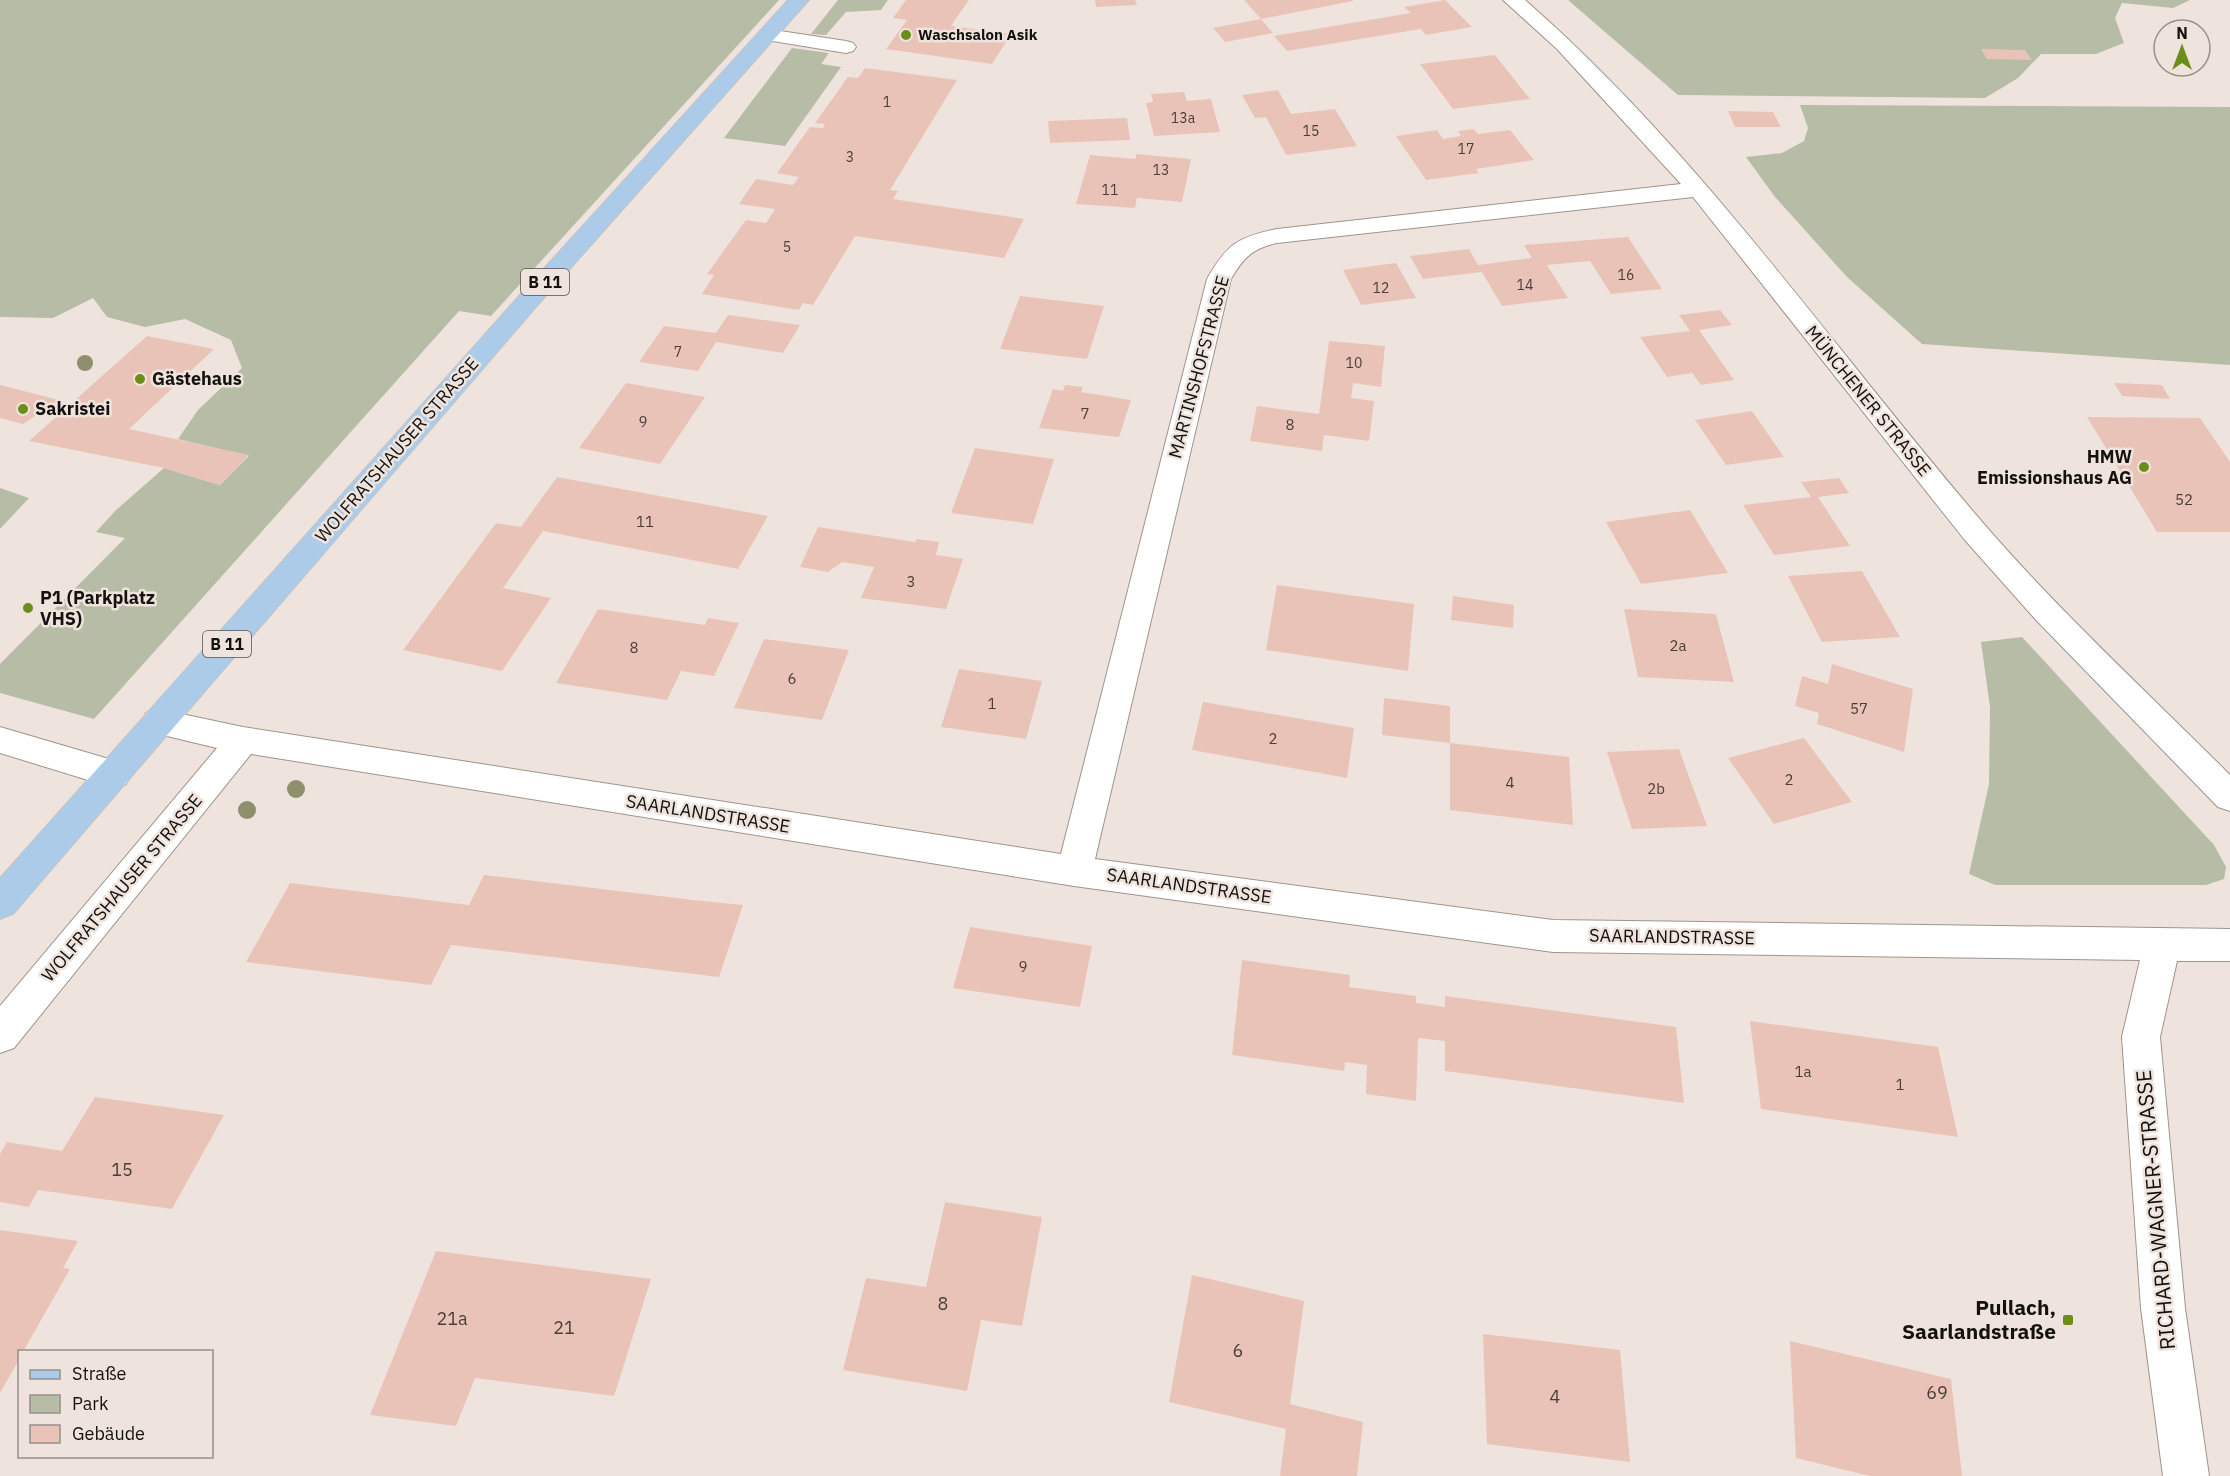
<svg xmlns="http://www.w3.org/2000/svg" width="2230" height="1476" viewBox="0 0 2230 1476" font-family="'IBM Plex Sans',sans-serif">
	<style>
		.green { fill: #b6bca5 }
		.building { fill: #eac3b8 }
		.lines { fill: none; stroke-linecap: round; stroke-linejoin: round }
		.service-casing { stroke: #9e948d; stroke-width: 2 }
		.minor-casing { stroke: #9e948d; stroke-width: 2 }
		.primary-casing { stroke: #c7c6c5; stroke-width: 2 }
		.service { fill: #fff; fill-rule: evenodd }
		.minor { fill: #fff; fill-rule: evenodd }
		.primary { fill: #accbe9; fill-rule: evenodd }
		.tree { fill: #8f8f6e }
		.poi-dot { fill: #6a8e17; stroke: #efe4dd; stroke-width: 2 }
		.labels { text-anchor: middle; stroke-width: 5; stroke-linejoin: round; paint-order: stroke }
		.far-number-label { font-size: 14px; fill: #4a3e38 }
		.far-poi-label { font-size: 15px; font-weight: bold; fill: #14110e; stroke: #efe4dd; text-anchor: start }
		.number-label { font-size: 15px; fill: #4a3e38 }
		.shield { fill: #efe4dd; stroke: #56504c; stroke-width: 1.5 }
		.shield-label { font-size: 16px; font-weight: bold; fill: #14110e }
		.street-label { font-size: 18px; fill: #14110e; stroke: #efe4dd }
		.poi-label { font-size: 18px; font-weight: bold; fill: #14110e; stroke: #efe4dd; text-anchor: start }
		.near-number-label { font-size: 18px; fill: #4a3e38 }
		.near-street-label { font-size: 21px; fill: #14110e; stroke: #efe4dd }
		.near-poi-label { font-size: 21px; font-weight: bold; fill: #14110e; stroke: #efe4dd; text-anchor: end }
	</style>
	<rect width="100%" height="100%" fill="#efe4dd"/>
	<path class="green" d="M0,0H779L491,316L459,311L94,719L0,693V664L125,538L96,532L115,511L164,468L220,485L249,456L178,439L198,410L242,368L231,340L185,319L145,327L107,317L93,298L53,318L0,317Z
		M838,0H888L881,10L846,12L826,35L811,34Z
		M1568,0H2190L2173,8L2122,3L2115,18L2124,43L2096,54H2041L2018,78L1985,98L1678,95Z
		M792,48L829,53L821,64L841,67L785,146L724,138Z
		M1800,105L2230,107V365L1922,344L1847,277L1775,197L1746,157L1782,153L1804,141L1808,128Z
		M0,488L29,498L0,529Z
		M2022,637L2214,845L2226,867L2224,879L2206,885H1995L1969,874L1989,784L1990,707L1981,642Z"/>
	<path class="building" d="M906,0H969L951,26L1011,34L992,64L886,49L907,20L893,18Z
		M1095,0H1135L1137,5L1096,7Z
		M1244,0H1353V1L1261,19Z
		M1445,0L1472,27L1426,35L1421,29L1287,51L1274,36L1411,13L1404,7Z
		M1261,19L1273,33L1225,42L1213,28Z
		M1981,49L2025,50L2032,60L1987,59Z
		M1495,55L1530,99L1453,109L1420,64Z
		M865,68L957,80L890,190L898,191L893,199L1024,219L1004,258L855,236L813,305L803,303L799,310L702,294L714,275L707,274L746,220L766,223L775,209L739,204L756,179L793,185L799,177L777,173L810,127L823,128L825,124L815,123L848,77L858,78Z
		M1278,90L1291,114L1335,109L1357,146L1286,155L1266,117L1255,118L1242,95Z
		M1184,92L1187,101L1211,99L1220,132L1154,136L1146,103L1153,102L1151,94Z
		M1728,111L1773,112L1781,127H1735Z
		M1127,118L1130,140L1050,143L1048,121Z
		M1474,129L1478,134L1510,130L1534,160L1476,169L1479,173L1426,180L1396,136L1437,130L1443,139L1461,136L1458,131Z
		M1136,154L1191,159L1182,202L1137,198L1135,208L1076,204L1090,155L1136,159Z
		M1628,237L1662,289L1611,294L1590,261L1547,265L1568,298L1502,306L1482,272L1423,279L1410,256L1469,249L1478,265L1532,258L1524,245Z
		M1396,263L1416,298L1361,305L1343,270Z
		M1020,296L1104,306L1087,359L1000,349Z
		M1720,310L1732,325L1699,330L1734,380L1701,385L1692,373L1667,377L1640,337L1690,331L1679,315Z
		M728,315L800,325L783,353L716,342L698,371L639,362L664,326L716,333Z
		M147,336L214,349L129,429L249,455L220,485L164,468L29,441Z
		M1329,341L1385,346L1381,387L1353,383L1351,398L1374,401L1369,441L1324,435L1322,451L1250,441L1257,406L1319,414Z
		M626,383L705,397L660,464L579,448Z
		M2114,383L2162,385L2170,399L2122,396Z
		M0,385L59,400L23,424L0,418Z
		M1065,385L1083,387L1081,392L1131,400L1119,437L1039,428L1053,389L1063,391Z
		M1752,411L1784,457L1726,465L1695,420Z
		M2087,417L2200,418L2230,462V532H2157Z
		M975,448L1054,459L1033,524L951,513Z
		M557,477L768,516L738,569L543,531L503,588L551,598L502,671L403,650L496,523L521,527Z
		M1839,478L1849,493L1818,497L1850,546L1774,555L1743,505L1811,497L1801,482Z
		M1690,510L1728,573L1641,584L1606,522Z
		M818,527L915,542L917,539L939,542L936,555L963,559L946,609L861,598L874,567L842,562L828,572L800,567Z
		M1862,571L1900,637L1822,642L1788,576Z
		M1277,585L1414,604L1408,671L1266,650Z
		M1453,596L1514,605L1513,628L1451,620Z
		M598,609L705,625L708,618L739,623L714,676L681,671L667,700L556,683Z
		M1624,609L1716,614L1734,682L1638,677Z
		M764,639L849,650L822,720L734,708Z
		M1832,664L1913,689L1904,752L1817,724L1819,713L1795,706L1802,676L1828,684Z
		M959,669L1042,681L1026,739L941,727Z
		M1384,698L1450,706V743L1382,735Z
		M1203,702L1354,728L1347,778L1192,750Z
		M1804,738L1852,802L1774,824L1728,758Z
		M1450,743L1569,757L1573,825L1450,810Z
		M1679,749L1707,826L1632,829L1607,752Z
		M484,875L693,900L743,905L719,977L451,945L431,985L246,962L290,883L469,905Z
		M970,927L1092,946L1080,1007L953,988Z
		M1242,960L1350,975L1349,987L1416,996V1003L1445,1007V996L1676,1027L1684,1103L1445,1071V1041L1418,1038L1416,1101L1366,1094L1367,1065L1345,1062L1344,1071L1232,1055Z
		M1750,1021L1938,1047L1958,1137L1761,1109Z
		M95,1097L224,1115L172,1209L38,1190L29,1207L0,1202V1154L7,1142L62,1151Z
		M945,1202L1042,1217L1022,1326L981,1320L967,1391L843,1370L866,1278L926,1287Z
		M0,1230L78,1241L63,1268L70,1269L23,1352H20V1358L0,1393Z
		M436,1251L651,1279L614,1396L475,1378L456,1426L370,1415Z
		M1192,1275L1304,1301L1290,1404L1363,1422L1357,1476H1280L1286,1429L1169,1402Z
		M1483,1334L1620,1350L1630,1462L1487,1444Z
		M1790,1341L1951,1379L1962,1476H1870L1796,1458Z"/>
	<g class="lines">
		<defs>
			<path id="service" d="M767,29L846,41L853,43L856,47L853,51L846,53L760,39L757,35L760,31Z
				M0,727L126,764L131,774L126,784L114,788L0,753Z"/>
			<path id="minor" d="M1503,0H1525C1700,153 1832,347 1983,523C2060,612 2147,692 2230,775V811L2218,807L2037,621L1964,539L1693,197L1277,243C1253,248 1243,258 1231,279L1095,859L1553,920L2230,929V961H2177L2160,1037L2185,1308L2209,1476H2163L2141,1308L2122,1037L2140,960L1553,952L1074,886L251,754L14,1048L0,1053V1006L217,748L146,731L142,722L146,713L158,709L243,727L1061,854L1207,279C1227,244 1238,237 1277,229L1681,184L1557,49Z"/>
			<path id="primary" d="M788,0H809L536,307L13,914L0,919V878L518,297Z"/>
		</defs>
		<use href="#service" class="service-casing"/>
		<use href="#minor" class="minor-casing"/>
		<use href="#primary" class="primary-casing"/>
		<use href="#service" class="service"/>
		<use href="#minor" class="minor"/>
		<use href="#primary" class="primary"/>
	</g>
	<g class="tree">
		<circle cx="85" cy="363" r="8"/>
		<circle cx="296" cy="789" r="9"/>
		<circle cx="247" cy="810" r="9"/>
	</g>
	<g class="poi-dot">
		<circle cx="906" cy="35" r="6"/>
		<circle cx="140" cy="379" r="6"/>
		<circle cx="23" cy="409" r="6"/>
		<circle cx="2144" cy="467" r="6"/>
		<circle cx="28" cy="608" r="6"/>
		<rect x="2062" y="1314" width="12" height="12" rx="3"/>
	</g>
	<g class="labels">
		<g class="far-number-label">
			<text x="887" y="107">1</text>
			<text x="1183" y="123">13a</text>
			<text x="1311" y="136">15</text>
			<text x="1466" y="154">17</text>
			<text x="850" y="162">3</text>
			<text x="1161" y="175">13</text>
			<text x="1110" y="195">11</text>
			<text x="787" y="252">5</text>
			<text x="1626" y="280">16</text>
			<text x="1525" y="290">14</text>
			<text x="1381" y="293">12</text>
			<text x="678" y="357">7</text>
			<text x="1354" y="368">10</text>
		</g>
		<g class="far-poi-label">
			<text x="918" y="40">Waschsalon Asik</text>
		</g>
		<g class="number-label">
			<text x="1085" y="419">7</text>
			<text x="643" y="427">9</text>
			<text x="1290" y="430">8</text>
			<text x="2184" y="505">52</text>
			<text x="645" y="527">11</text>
			<text x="911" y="587">3</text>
			<text x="1678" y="651">2a</text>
			<text x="634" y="653">8</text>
			<text x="792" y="684">6</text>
			<text x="992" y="709">1</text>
			<text x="1859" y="714">57</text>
			<text x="1273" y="744">2</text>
			<text x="1789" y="785">2</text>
			<text x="1510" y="788">4</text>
			<text x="1656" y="794">2b</text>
			<text x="1023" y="972">9</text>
			<text x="1803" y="1077">1a</text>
			<text x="1900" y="1090">1</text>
		</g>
		<g class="shield">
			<rect x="521" y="269" width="48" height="26" rx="4.5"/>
			<rect x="203" y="631" width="48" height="26" rx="4.5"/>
		</g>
		<g class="shield-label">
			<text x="545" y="288">B 11</text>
			<text x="227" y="650">B 11</text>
		</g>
		<g class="street-label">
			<text transform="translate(1199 367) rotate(-75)" y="6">MARTINSHOFSTRASSE</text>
			<text transform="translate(1868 401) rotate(51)" y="6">MÜNCHENER STRASSE</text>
			<text transform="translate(397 450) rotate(-49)" y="6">WOLFRATSHAUSER STRASSE</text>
			<text transform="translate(708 814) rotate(9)" y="6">SAARLANDSTRASSE</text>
			<text transform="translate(1189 886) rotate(8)" y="6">SAARLANDSTRASSE</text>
			<text transform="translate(122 888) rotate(-50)" y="6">WOLFRATSHAUSER STRASSE</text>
			<text transform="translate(1672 937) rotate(1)" y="6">SAARLANDSTRASSE</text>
		</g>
		<g class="poi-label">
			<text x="152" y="385">Gästehaus</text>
			<text x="35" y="415">Sakristei</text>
			<text x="2132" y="463" text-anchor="end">HMW<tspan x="2132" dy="21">Emissionshaus AG</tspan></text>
			<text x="40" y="604">P1 (Parkplatz<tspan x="40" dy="21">VHS)</tspan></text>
		</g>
		<g class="near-number-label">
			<text x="122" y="1176">15</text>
			<text x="943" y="1310">8</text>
			<text x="452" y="1325">21a</text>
			<text x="564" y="1334">21</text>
			<text x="1238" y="1357">6</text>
			<text x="1937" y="1399">69</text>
			<text x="1555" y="1403">4</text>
		</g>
		<g class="near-street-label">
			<text transform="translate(2156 1210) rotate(-95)" y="7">RICHARD-WAGNER-STRASSE</text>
		</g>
		<g class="near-poi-label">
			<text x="2056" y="1315">Pullach,<tspan x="2056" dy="24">Saarlandstraße</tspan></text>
		</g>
	</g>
	<rect x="18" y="1350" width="195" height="108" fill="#efe4dd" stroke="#97908a" stroke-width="1.5"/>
	<rect x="30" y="1370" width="30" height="9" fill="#accbe9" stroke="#97908a" stroke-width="1.5"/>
	<text x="72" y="1380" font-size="18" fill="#14110e">Straße</text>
	<rect x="30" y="1395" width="30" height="18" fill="#b6bca5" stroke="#97908a" stroke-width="1.5"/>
	<text x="72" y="1410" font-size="18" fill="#14110e">Park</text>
	<rect x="30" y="1425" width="30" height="18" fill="#eac3b8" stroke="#97908a" stroke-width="1.5"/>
	<text x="72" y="1440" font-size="18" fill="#14110e">Gebäude</text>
	<g transform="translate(2182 48)"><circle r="28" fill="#efe4dd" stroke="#97908a" stroke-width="1.5"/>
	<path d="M0-4.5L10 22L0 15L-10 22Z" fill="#6a8e17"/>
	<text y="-9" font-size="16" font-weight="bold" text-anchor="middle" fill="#14110e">N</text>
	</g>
</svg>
